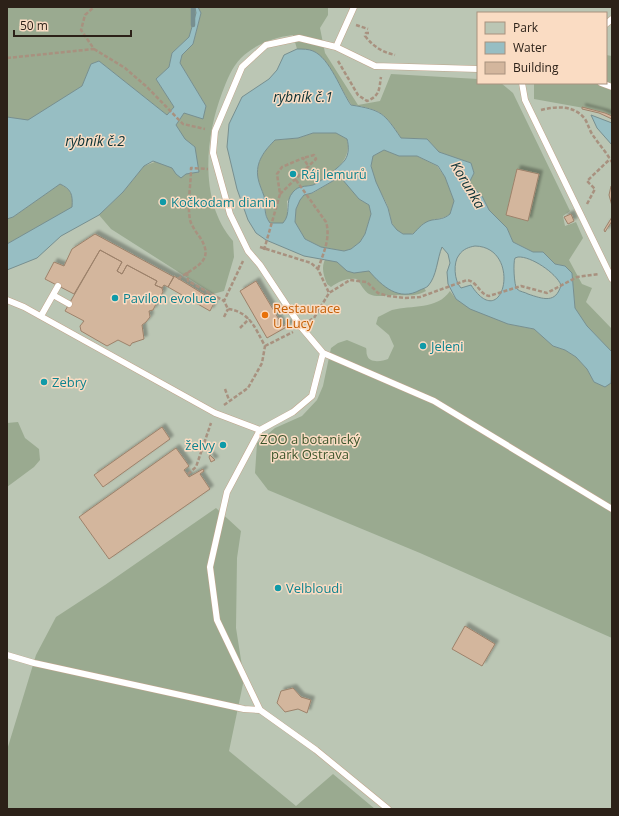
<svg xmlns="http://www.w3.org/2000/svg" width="619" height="816" viewBox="0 0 619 816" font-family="'Open Sans',sans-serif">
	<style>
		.green { fill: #bbc6b4; fill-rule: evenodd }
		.forest { fill: #9aaa90 }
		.water { fill: #97bec3; stroke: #778f90; fill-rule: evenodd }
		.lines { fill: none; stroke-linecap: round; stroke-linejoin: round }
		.stream { stroke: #778f90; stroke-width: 4.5 }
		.building { fill: #d3b69d; stroke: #9d826b; filter: url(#shadow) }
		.service-casing { stroke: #c0a48b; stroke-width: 7 }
		.path { stroke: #a8917f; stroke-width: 2.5; stroke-dasharray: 4 2; stroke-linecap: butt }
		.service { stroke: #fff; stroke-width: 6 }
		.culture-dot { fill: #0f9aa8; stroke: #fadcc3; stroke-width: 1.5 }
		.food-dot { fill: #e8710a; stroke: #fadcc3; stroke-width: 1.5 }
		.labels { text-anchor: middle; stroke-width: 3; stroke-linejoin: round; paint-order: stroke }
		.culture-label { font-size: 13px; fill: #0d838f; stroke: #fadcc3; text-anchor: start }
		.food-label { font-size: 13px; fill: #c56008; stroke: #fadcc3; text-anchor: start }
		.park-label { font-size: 13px; fill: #3b542a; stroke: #fadcc3 }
		.water-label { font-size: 14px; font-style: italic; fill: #0b3236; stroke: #fadcc3 }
	</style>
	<defs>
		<filter id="shadow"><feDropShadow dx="3.5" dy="-3.5" stdDeviation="1" flood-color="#0004"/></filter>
	</defs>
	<rect width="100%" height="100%" fill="#fadcc3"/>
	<path class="green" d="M7,7H612V809H7ZM478,13H606V83H478Z"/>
	<path class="forest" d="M7,7H195L196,13L189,37L172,53L169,67L156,79L174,107L167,115L99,61L91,64L82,86L28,121L7,117Z
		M198,7H328V15L320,28L325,53L358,105L380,101L391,74L478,79V83H501L513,93L570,211L563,216L565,226L576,222L583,238L569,260L582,284L592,288L586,302L612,329V352L587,326L575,308L572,273L565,266L555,264L543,252H533L513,242L507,228L489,210L482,196L469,183L474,173L471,163L439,152L427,139L401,138C385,113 381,109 352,105C341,91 330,58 313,51C309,49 302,49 297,49L293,35C275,37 255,44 241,58C232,67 227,80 222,93C205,138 199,202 233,241L234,257L224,291L213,294L111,229L99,215L123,192L144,166L195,147L185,140L176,125L184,113L206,106L180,63L182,55L193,44L201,13Z
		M606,55L612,56V116L595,110L534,99V83H606Z
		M313,133H336L347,139C353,162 330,174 314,185H309L287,201V218L283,223H270C264,214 266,206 264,196C262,190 259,184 258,178C255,162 265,150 275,140L298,138Z
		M384,150L399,156H417L437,166L445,177L454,201L450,214C444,219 437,218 430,221C421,225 416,237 404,234C399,233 395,229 393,225C390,219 390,213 388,207C382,191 366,173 373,156Z
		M338,178H342L359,199L369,205L371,214L365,234L360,242L351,249L344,251L321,247L305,239L295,222L296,209L300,199L304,195L313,193Z
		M60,184C71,190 73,194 73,207L7,244V219L13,217Z
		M328,255L424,288L426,291C415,297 406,295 394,295C385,295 378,298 369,294C364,291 360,283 357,279C346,278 340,281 331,287L327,284C323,274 320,265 328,255Z
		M450,291L456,299L508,324L534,329L553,346L565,350L576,357L587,369L594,382L611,383L612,376V638L420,553L268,490L255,473L257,443L275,428L302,416L317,400L323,386L331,348L338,343L347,340L366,348C367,351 366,353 367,355C369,364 383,361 388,359L394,346L389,335L376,324L378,317C383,315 387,312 392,310C412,305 437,310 450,291Z
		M18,422L25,438L39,449L40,460L34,467L7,487V423Z
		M216,508L241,531L237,558L236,628L244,679L229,751L296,806L333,774L375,809H7V750L36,655L56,617L105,585Z"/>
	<path class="water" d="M195,7H198L201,13L193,44L182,55L180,63L206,106L203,119L184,113L176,125L185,139L195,147L199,172L186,174L181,178L176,174L172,168L153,161L144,166L123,192L99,215L61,236L37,258L7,270V244L72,207C73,194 71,189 60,184L13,217L7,219V117L28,120L82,86L91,64L99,61L167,115L174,107L156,79L169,67L172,53L189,37L196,13Z
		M297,49C302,49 309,49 313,51C330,58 341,91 351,105C382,110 384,113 401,138L427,139L439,152L471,163L474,173L469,183L482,196L489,210L507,228L513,242L533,252H543L555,264L565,266L572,273L575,308L587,326L612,352L611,383L605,387L594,382L587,369L576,357L565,350L553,346L534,329L508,324L470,309L456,299L448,284L447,272L450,263L448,254L442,247C437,259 437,276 428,286C426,288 422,289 420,290C399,302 382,286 369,271L354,273L347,271L337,262L304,256L266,240L256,233L248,220L237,189L227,147L229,124L242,97L269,79L277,70L284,55ZM313,133H336L347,139C349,146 349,154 345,160C341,166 319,183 313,185C305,187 299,185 293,192C284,202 292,213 283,223H270C263,214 266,206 264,196C262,190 259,184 258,178C255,162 265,150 275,140L298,138ZM384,150L399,156H417L438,166L445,177L454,201L450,214C444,219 439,219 432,220C423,222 419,228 413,234H403L397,230L392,224L388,208L376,182L371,166L373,156ZM338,178L342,179L359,199L369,205L371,214L365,234L360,242L351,249L344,251L321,247L305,239L295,222L296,209L300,200L304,195L312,193ZM475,246C523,247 504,336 471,285L461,288C454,281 453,262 459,255C463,249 469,247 475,246ZM518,257C531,256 556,273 561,285C556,304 543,299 528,294C525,292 520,292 517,289C514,286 513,262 515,258Z
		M591,115L612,123V145L597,128Z"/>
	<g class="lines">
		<path class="stream" d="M193,7V25"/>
	</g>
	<path class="building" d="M582,107L605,113L612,116V119L599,113L582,109Z
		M517,169L539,174L528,221L506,215Z
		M611,186L612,187V206L609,195Z
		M571,214L574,221L568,224L564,217Z
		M612,217V221L605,232L604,230Z
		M95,234L174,277L168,287L164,285L162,288L155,285L157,281L127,265L122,274L117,271L122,262L100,250L74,294L45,279L54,262L64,266L72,249Z
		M100,250L122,262L117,271L122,274L127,265L157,281L155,285L162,288L163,292L160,297L156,298L155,302L156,304L153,310L149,311L150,317L146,322L142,325L144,339L132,343L130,346L118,340L107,346L81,331L80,326L84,321L65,311Z
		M174,276L210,298L214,303L210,311L168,287Z
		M256,281L283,326L289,323L290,325L267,338L240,291Z
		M162,427L170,439L103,487L94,475Z
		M176,448L189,466L184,470L189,477L203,469L204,471L200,474L210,489L109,559L79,517Z
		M210,455L215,460L211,462L209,457Z
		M465,626L495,644L482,666L452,649Z
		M293,688L301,697L311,700L307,713L298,709L285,712L277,703L281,691Z"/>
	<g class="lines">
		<defs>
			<path id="service" d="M354,7L336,47L375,66L478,69
				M606,24L612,19
				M336,47L299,38L266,45L242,67L215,131L213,153L230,214L248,251L260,265L301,327L323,353L312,396L293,412L260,430L227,492L210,567L217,620L260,710L316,750L388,809
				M522,83L525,100L612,279
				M601,83L612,87
				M53,295L69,304
				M7,300L24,307L215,413L260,430
				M41,316L58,286
				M323,353L434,401L612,509
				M7,655L34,663L244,709L260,710"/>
		</defs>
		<use href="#service" class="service-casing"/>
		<path class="path" d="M356,25L368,29
			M369,33H366L365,36C374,47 382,52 395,55
			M94,49L125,68L147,87L183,124L205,129
			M7,58L94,49L81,30L85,15L94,7
			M338,61L358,95L367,101C380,96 379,89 381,77
			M541,110C557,106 574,105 585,119C588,124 589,129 592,134C598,143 606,152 612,162
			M296,180L326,222C331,238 323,254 318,269
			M280,194L316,159L314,155L303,158
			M587,204L595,189L587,181L610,159
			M260,247L311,263L318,269L329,293L350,280L367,282L378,293L388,296L405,298L420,297L467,280C478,282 479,294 489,296L521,286L547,293L577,277L599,274
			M264,250L280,194L277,174L282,167L303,158L309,167
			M187,272L188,281L224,301
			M178,279C194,267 215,262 201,239C197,233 192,227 190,220C187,203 191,185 191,168L208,169
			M212,301L215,297
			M224,317L228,309
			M309,321L314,318L329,293
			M240,328L249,319
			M265,346L293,332
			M225,389L229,400
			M224,405L248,388L262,363L265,346C255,328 250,312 228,309L224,301L243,261
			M188,474L196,467L211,423"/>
		<use href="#service" class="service"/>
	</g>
	<g class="culture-dot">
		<circle cx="293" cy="174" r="4"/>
		<circle cx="163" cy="202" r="4"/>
		<circle cx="115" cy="298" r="4"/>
		<circle cx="423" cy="346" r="4"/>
		<circle cx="44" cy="382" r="4"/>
		<circle cx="223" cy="445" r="4"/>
		<circle cx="278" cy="588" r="4"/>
	</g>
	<circle class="food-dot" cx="265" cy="315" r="4"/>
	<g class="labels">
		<g class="culture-label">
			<text x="301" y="179">Ráj lemurů</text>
			<text x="171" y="207">Kočkodam dianin</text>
			<text x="123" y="303">Pavilon evoluce</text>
			<text x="431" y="351">Jeleni</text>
			<text x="52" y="387">Zebry</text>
			<text x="215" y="450" text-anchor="end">želvy</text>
			<text x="286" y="593">Velbloudi</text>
		</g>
		<g class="food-label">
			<text x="273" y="313">Restaurace<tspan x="273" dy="15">U Lucy</tspan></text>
		</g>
		<g class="park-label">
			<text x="310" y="444">ZOO a botanický<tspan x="310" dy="15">park Ostrava</tspan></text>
		</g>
		<g class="water-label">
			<text x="303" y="102">rybník č.1</text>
			<text x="95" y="146">rybník č.2</text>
			<text transform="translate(468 185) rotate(59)" y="5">Korunka</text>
		</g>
	</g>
	<rect width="619" height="816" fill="none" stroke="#2c2118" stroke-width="16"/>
	<rect x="477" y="12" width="130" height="72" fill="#fadcc3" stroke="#a8917f"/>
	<rect x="485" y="22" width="20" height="12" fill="#bbc6b4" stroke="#a8917f"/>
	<text x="513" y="32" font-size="12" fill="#2c2118">Park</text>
	<rect x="485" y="42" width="20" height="12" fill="#97bec3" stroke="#a8917f"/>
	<text x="513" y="52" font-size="12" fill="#2c2118">Water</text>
	<rect x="485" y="62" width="20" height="12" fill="#d3b69d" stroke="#a8917f"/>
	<text x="513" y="72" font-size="12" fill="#2c2118">Building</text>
	<path d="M14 30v6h117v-6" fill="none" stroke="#2c2118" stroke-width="2"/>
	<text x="20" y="30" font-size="12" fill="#2c2118" stroke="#fadcc3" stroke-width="3" paint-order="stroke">50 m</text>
</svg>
